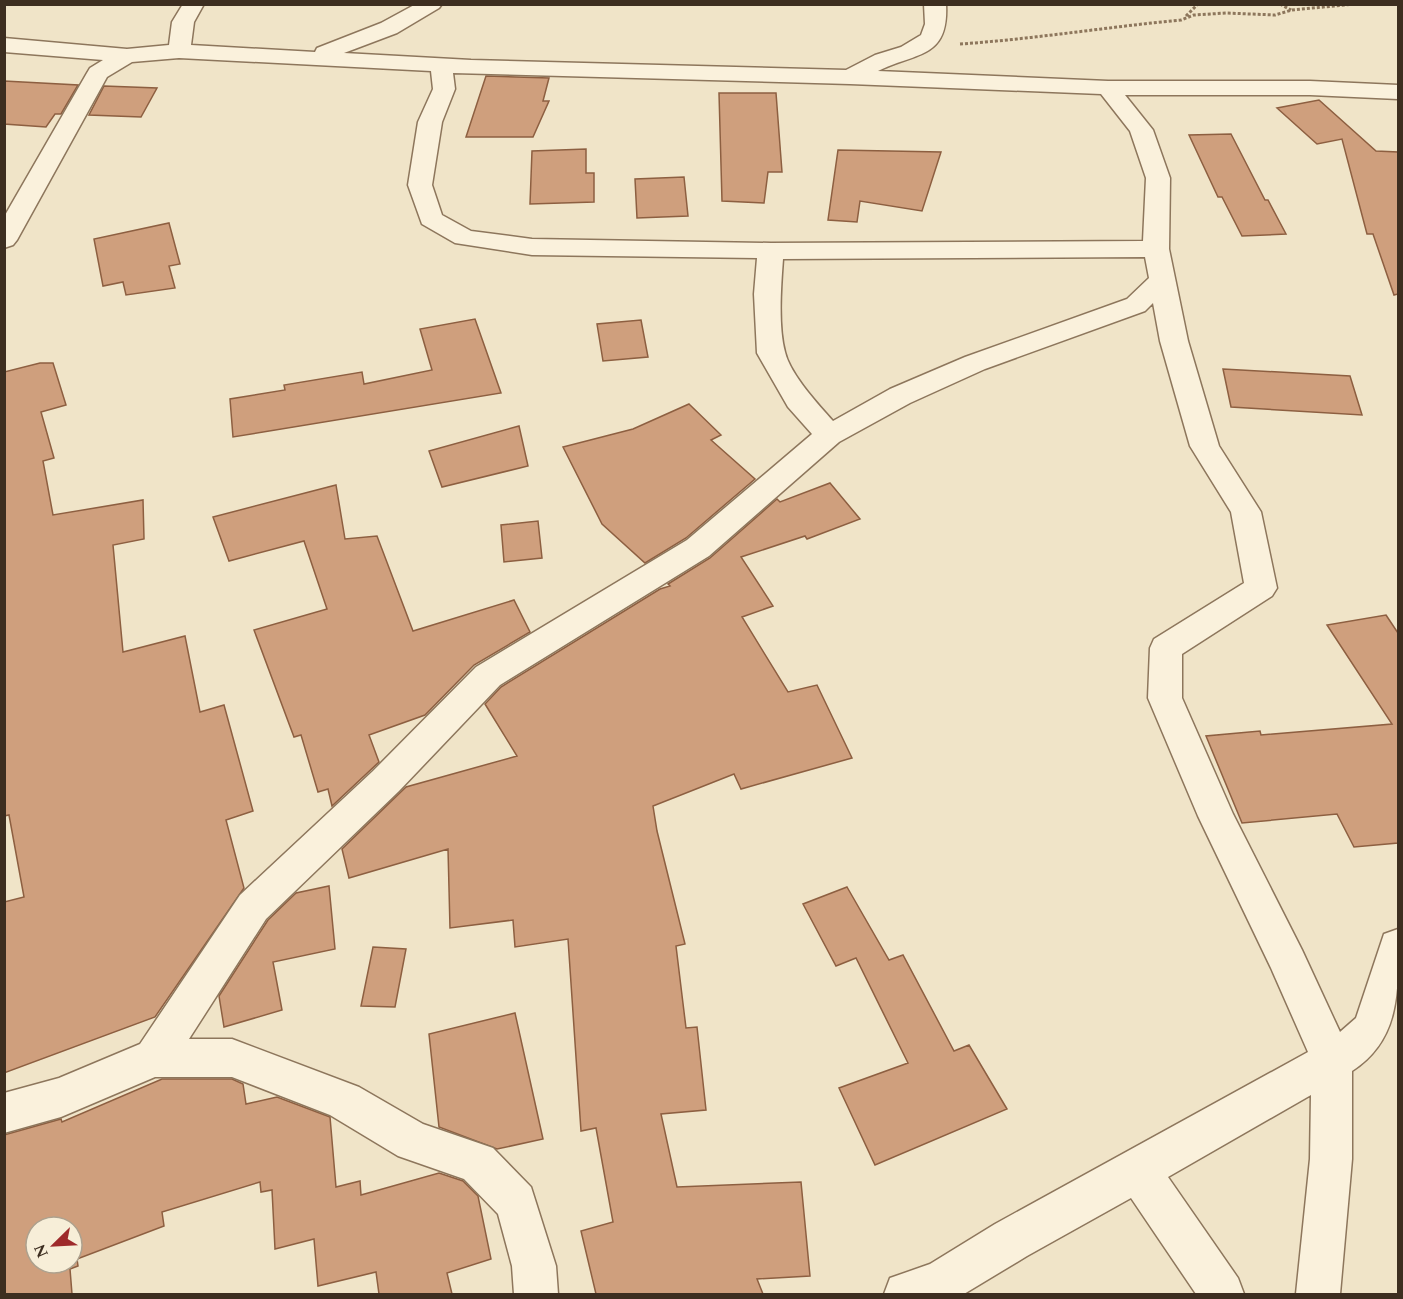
<svg xmlns="http://www.w3.org/2000/svg" width="1403" height="1299" viewBox="0 0 1403 1299" font-family="Spectral,serif">
	<style>
		.building { fill: #cf9f7d; stroke: #8d5f41; stroke-width: 1.5; fill-rule: evenodd }
		.lines { fill: none; stroke-linecap: round; stroke-linejoin: round }
		.street-casing { stroke: #8d765c; stroke-width: 3 }
		.path { stroke: #8d765c; stroke-width: 3; stroke-dasharray: 3 2; stroke-linecap: butt }
		.street { fill: #faf1dc; fill-rule: evenodd }
	</style>
	<rect width="100%" height="100%" fill="#f0e4c8"/>
	<path class="building" d="M486,76L549,78L543,101H549L533,137H466Z
		M4,81L78,85L61,114H55L46,127L4,124Z
		M104,86L157,88L141,117L89,115Z
		M719,93H776L782,172H768L764,203L722,201Z
		M1319,100L1376,151L1398,152V294L1394,295L1373,234H1367L1342,139L1317,144L1277,108Z
		M1231,134L1265,200H1268L1286,234L1242,236L1222,197H1218L1189,135Z
		M586,149V173H594V202L530,204L532,151Z
		M838,150L941,152L922,211L860,201L857,222L828,220Z
		M684,177L688,216L637,218L635,179Z
		M169,223L180,264L169,266L175,288L126,295L123,282L103,286L94,239Z
		M475,319L501,393L233,437L230,399L285,390L284,385L362,372L364,384L432,370L420,329Z
		M641,320L648,357L603,361L597,324Z
		M40,363H53L66,405L41,412L54,458L43,461L53,515L143,500L144,539L113,545L123,652L185,636L200,712L224,705L253,811L226,820L244,888L155,1017L4,1073V902L24,897L9,815L4,816V372Z
		M1223,369L1350,376L1362,415L1231,407Z
		M689,404L721,435L711,440L755,479L686,538L645,563L602,524L563,447L633,429Z
		M519,426L528,466L442,487L429,451Z
		M830,483L860,519L807,539L805,536L741,557L773,606L742,617L788,692L817,685L852,758L741,789L734,774L653,806L657,831L685,944L676,946L686,1028L697,1027L706,1110L661,1114L677,1187L801,1182L810,1276L757,1279L763,1294H596L581,1231L613,1222L596,1128L581,1131L568,939L515,947L513,920L450,928L448,849L349,878L342,849L406,787L517,756L485,704L501,687L660,589L670,586L668,584L710,558L777,499L780,502Z
		M336,485L345,539L377,536L413,631L514,600L530,632L474,665L425,715L369,735L379,762L332,806L328,789L318,792L301,735L294,737L254,630L327,609L304,541L229,561L213,517Z
		M538,521L542,558L504,562L501,525Z
		M1386,615L1398,633V843L1354,847L1337,814L1242,823L1206,736L1260,731L1261,735L1392,724L1327,625Z
		M329,886L335,949L273,962L282,1010L224,1027L219,996L268,920L296,893Z
		M847,887L889,960L903,955L954,1051L969,1045L1007,1109L875,1165L839,1088L908,1063L856,958L836,966L803,904Z
		M373,947L406,949L395,1007L361,1006Z
		M515,1013L543,1139L497,1149L439,1127L429,1034Z
		M162,1079H232L243,1084L246,1104L277,1097L330,1117L336,1187L360,1181L361,1195L439,1173L463,1181L478,1196L491,1259L447,1273L452,1294H379L376,1272L318,1286L314,1239L275,1249L272,1190L261,1192L260,1182L162,1212L164,1226L77,1259L78,1266L70,1269L72,1294H4V1135L61,1119L62,1122ZM36,1227H72V1263H36Z"/>
	<g class="lines">
		<defs>
			<path id="street" d="M183,4H204L194,22L191,45L315,52L317,48L381,23L416,4H442L439,8L397,33L344,53L471,60L846,70L875,55L901,47L921,35L925,24L924,4H946C949,59 916,52 878,71L1108,81H1310L1398,85V99L1310,95H1125L1153,130L1170,178L1169,249L1188,341L1219,446L1261,512L1277,588L1272,596L1182,654V698L1233,814L1302,950L1340,1032L1356,1018L1384,934L1398,929C1398,985 1403,1038 1352,1071V1159L1340,1294H1296L1310,1159L1311,1095L1168,1177L1238,1278L1244,1294H1196L1131,1198L1027,1256L964,1294H884L890,1278L930,1264L995,1224L1308,1052L1271,968L1198,816L1148,698L1150,648L1154,639L1244,583L1231,512L1190,446L1160,341L1153,303L1145,311L985,369L910,403L839,442L709,556L500,685L399,791L266,919L189,1039H232L359,1087L423,1124L493,1148L531,1187L556,1266L558,1294H514L512,1266L498,1214L464,1179L398,1156L330,1115L232,1077H155L61,1117L4,1133V1093L59,1078L140,1044L240,895L373,771L476,667L687,540L812,434L788,407L757,353L754,294L757,258L532,255L455,243L422,224L408,185L418,122L433,89L431,71L179,58L132,62L107,77L17,240L13,245L4,248V217L87,73L90,68L103,60L4,52V38L127,49L169,45L172,22ZM453,73L850,84L1101,94L1130,131L1146,178L1143,241L771,243L532,239L471,231L442,215L432,185L442,122L455,89ZM1145,257L1149,278L1127,299L965,357L890,389L833,421C818,404 790,374 785,352C778,326 781,286 783,259Z"/>
		</defs>
		<use href="#street" class="street-casing"/>
		<path class="path" d="M1280,4L1291,10
			M1186,16L1198,4
			M960,44C1034,39 1107,27 1181,20L1194,15L1226,13L1275,15L1292,10L1355,4"/>
		<use href="#street" class="street"/>
	</g>
	<rect width="1403" height="1299" fill="none" stroke="#3d2e20" stroke-width="12"/>
	<g transform="translate(54 1245) rotate(246)"><circle r="28" fill="#f7eed8" stroke="#ada18e" stroke-width="1.5"/>
	<path d="M0-4.5L10 22L0 15L-10 22Z" fill="#9e2a2b"/>
	<text y="-9" font-size="16" font-weight="bold" text-anchor="middle" fill="#3d2e20">N</text>
	</g>
</svg>
